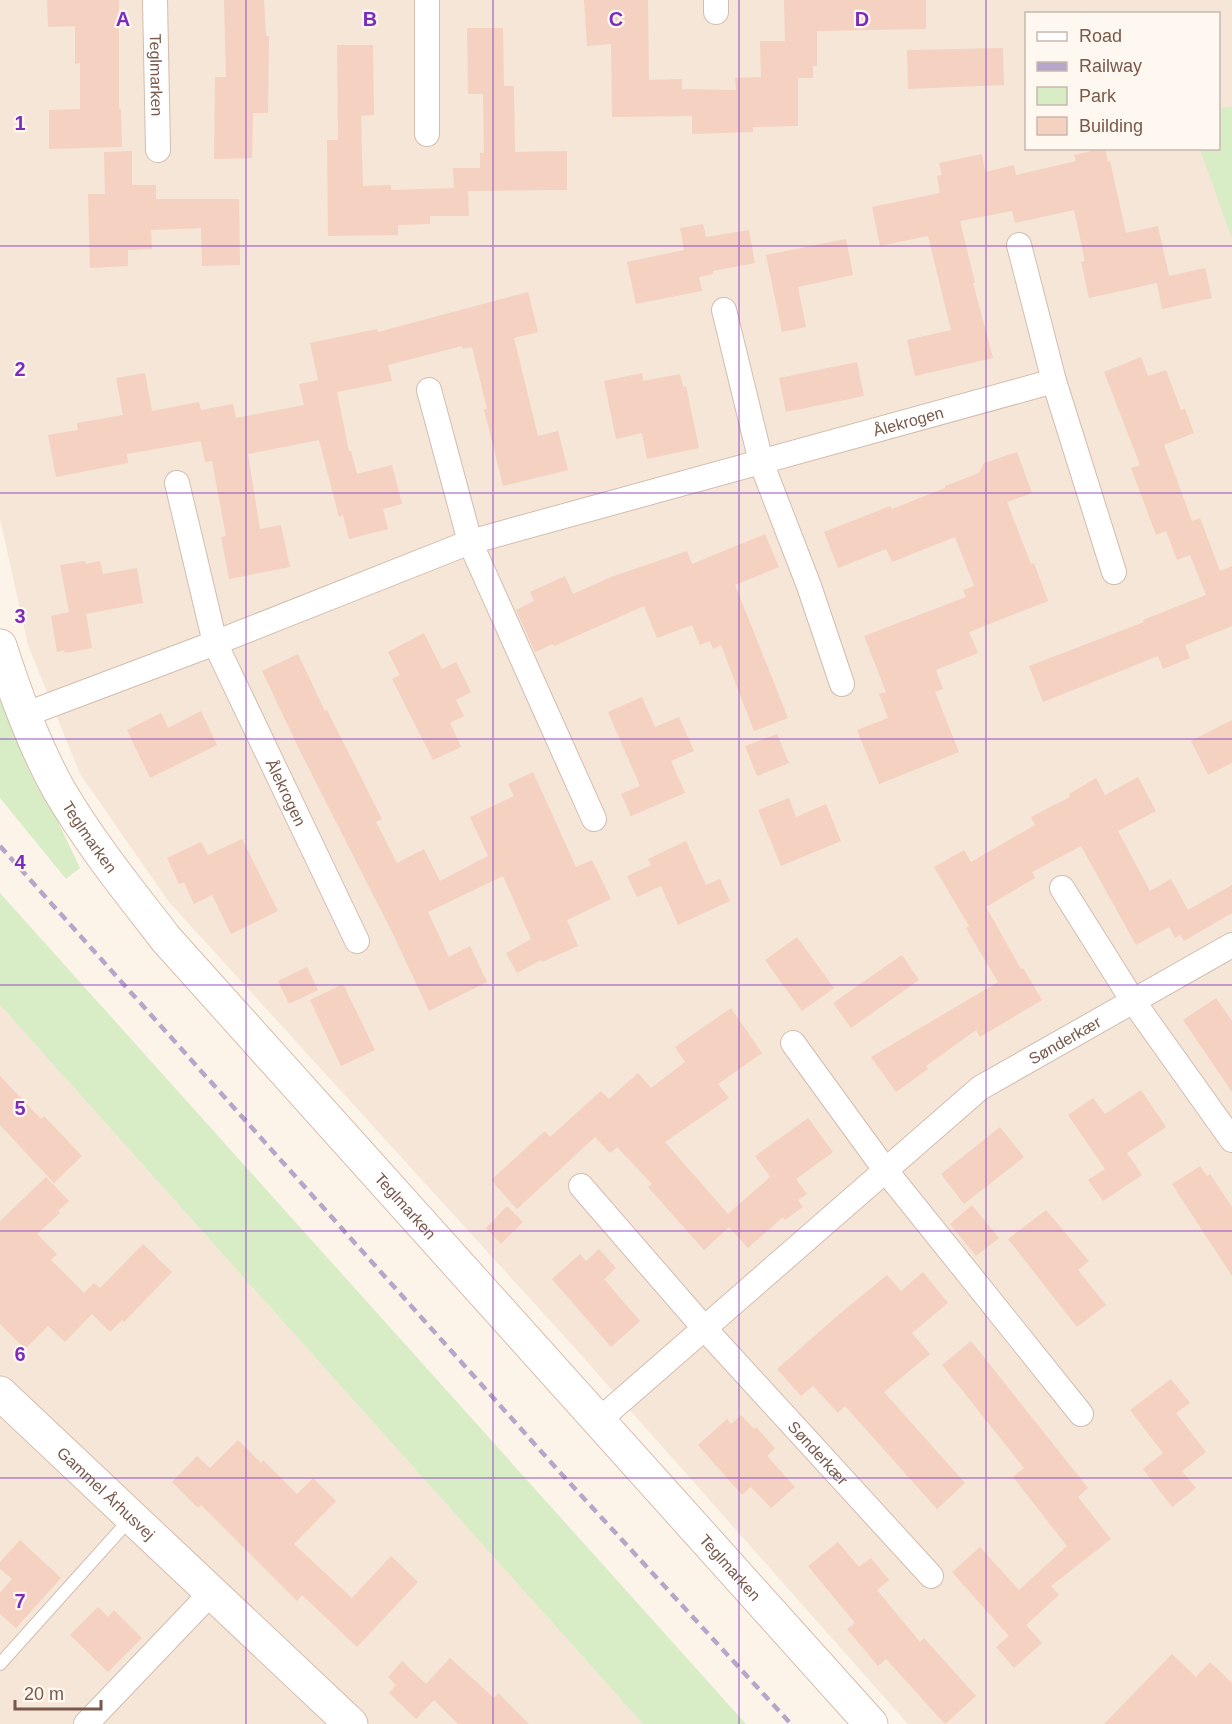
<svg xmlns="http://www.w3.org/2000/svg" width="1232" height="1724" viewBox="0 0 1232 1724" font-family="Arial,sans-serif">
	<style>
		.residential { fill: #f5e6d7; fill-rule: evenodd }
		.green { fill: #d8ecc6 }
		.building { fill: #f4d1c0 }
		.lines { fill: none; stroke-linecap: round; stroke-linejoin: round }
		.lane-casing { stroke: #d3bdb0; stroke-width: 14 }
		.street-casing { stroke: #d3bdb0; stroke-width: 26 }
		.secondary-casing { stroke: #d6bdad; stroke-width: 35 }
		.lane { stroke: #fff; stroke-width: 12 }
		.street { stroke: #fff; stroke-width: 24 }
		.secondary { stroke: #fff; stroke-width: 33 }
		.rail { stroke: #b6a6c9; stroke-width: 4.5; stroke-dasharray: 9 6; stroke-linecap: butt }
		.grid { fill: none; stroke: #7b2cbf; stroke-width: 1.5; stroke-opacity: 0.55 }
		.labels { text-anchor: middle; stroke-width: 4.5; stroke-linejoin: round; paint-order: stroke }
		.street-label { font-size: 16px; fill: #79594b; stroke: #fff8f0 }
		.grid-label { font-size: 20px; text-anchor: middle; font-weight: bold; fill: #7b2cbf; stroke: #fff8f0; stroke-width: 4.5; stroke-linejoin: round; paint-order: stroke }
	</style>
	<rect width="100%" height="100%" fill="#fdf4e9"/>
	<path class="residential" d="M0,0H1232V1724H908L574,1347L169,902L80,774L28,645L0,519ZM1026,14H1218V148H1026Z
		M0,1005L643,1724H0Z"/>
	<path class="green" d="M1232,106V239L1200,149L1218,148L1219,109Z
		M0,700L80,868L66,879L0,798Z
		M0,893L746,1724H643L0,1005Z"/>
	<path class="building" d="M47,0H119V109H121L122,147L49,149V110L80,109V63L75,64V26L48,27Z
		M224,0H264L266,36H269L268,113H253L252,158L214,159L215,77H226Z
		M584,0H648L649,80L682,79V89L736,90L735,78L761,77L760,41H785L784,0H926V29L817,31V66H813V78H798V126L753,127V132L692,134V116L612,117L611,44L587,46Z
		M467,28H503L504,86H514L515,152L567,151V190L468,191L469,216H430V224L398,225V235L328,236L327,140H338L337,45H373L374,115L361,116L363,186L391,185V190L454,188L453,168H480V153H484L483,94H468Z
		M1003,48L1004,85L908,89L907,50Z
		M1105,148L1108,162L1110,161L1126,233L1158,226L1169,276L1205,268L1212,298L1162,309L1157,283L1089,298L1081,262L1085,261L1074,210L1015,223L1012,211L960,221L975,283H973L993,358L915,376L907,340L951,330L928,236L880,246L872,207L940,193L937,176L942,175L939,163L982,154L985,172L1014,165L1016,175L1076,161L1074,155Z
		M132,151V185H156V199H239L240,265L202,266L201,228L151,230L152,249L128,250V266L90,268L88,194H105L104,152Z
		M703,224L706,237L749,230L755,263L713,271V274L699,277L702,291L636,304L627,262L684,250L680,228Z
		M846,239L853,275L798,287L806,327L782,332L766,255Z
		M528,292L538,332L514,338L538,436L558,431L568,470L503,486L484,409H487L472,347L463,349L462,346L388,365L392,381L337,392L349,451H351L357,474L392,465L402,504L383,509L388,529L349,539L343,515L339,517L319,440L248,454L260,529L281,525L290,567L229,579L221,537L226,536L212,461L205,462L201,441L127,454L128,463L56,477L48,435L78,430L77,423L123,415L116,378L145,373L152,411L199,402L201,410L233,404L236,418L304,405L299,384L318,380L310,343L377,329L378,332Z
		M1141,357L1148,376L1166,370L1181,410L1185,409L1194,433L1164,445L1192,521L1200,518L1220,571L1232,566V626L1185,645L1190,658L1163,669L1158,656L1043,702L1029,666L1144,622L1143,620L1206,595L1190,555L1177,560L1166,531L1156,535L1131,468L1140,465L1104,372Z
		M857,362L864,396L786,412L779,378Z
		M642,373L643,381L680,374L683,387L686,386L699,448L647,459L642,433L616,439L604,381Z
		M1017,452L1032,493L1007,502L1031,564L1034,563L1048,601L969,632L978,653L936,670L943,689L935,692L959,752L879,784L857,730L888,718L879,694L886,692L864,636L966,597L963,590L974,586L955,537L892,562L886,549L838,568L824,532L890,506L892,509L945,488V486L979,473L984,463Z
		M765,534L779,567L735,585L788,718L754,731L721,645L713,649L710,641L700,645L692,625L657,638L644,606L554,646L553,644L535,652L516,610L534,601L530,592L565,576L573,594L611,577L687,551L692,564Z
		M85,561L86,564L100,561L103,574L137,568L143,603L86,614L92,648L65,653L64,650L57,652L51,616L69,612L60,565Z
		M424,633L442,669L456,662L471,692L456,700L464,716L450,723L461,747L433,760L392,679L400,675L388,652Z
		M298,654L325,711L327,710L382,819L376,822L397,863L424,849L440,881L488,856L470,817L514,796L508,784L533,772L576,867L592,860L611,899L567,920L578,946L542,962L541,960L517,973L506,953L531,939L503,876L428,912L449,957L470,946L487,982L429,1011L394,936L300,751L262,671Z
		M642,697L655,727L679,717L694,751L671,761L685,793L631,816L621,794L640,786L608,712Z
		M201,711L217,745L150,778L127,730L161,713L168,728Z
		M1232,720V763L1208,775L1191,741Z
		M777,734L789,763L757,776L745,746Z
		M1138,777L1156,811L1118,831L1150,891L1171,879L1188,910L1232,885V913L1184,941L1180,935L1175,938L1169,927L1136,945L1081,846L1032,872L1035,878L986,907L1021,969L1023,968L1042,1000L980,1037L976,1030L926,1066L928,1069L896,1092L871,1057L998,982L966,928L969,926L934,867L964,850L971,862L1035,825L1031,817L1070,797L1069,794L1096,778L1105,795Z
		M789,798L796,817L826,804L841,841L781,866L758,810Z
		M242,839L278,911L231,934L212,895L194,904L184,882L179,884L167,858L201,842L208,855Z
		M686,841L706,885L720,879L730,901L678,925L661,886L637,897L627,876L651,865L648,859Z
		M797,937L834,988L802,1011L765,960Z
		M902,955L919,980L851,1028L833,1003Z
		M307,967L318,990L289,1004L278,981Z
		M343,984L375,1050L341,1066L310,1000Z
		M1216,998L1232,1021V1092L1183,1020Z
		M731,1008L762,1053L718,1084L729,1098L665,1142L728,1214L770,1177L755,1156L808,1118L833,1152L796,1179L807,1194L798,1200L803,1207L785,1220L783,1217L748,1248L729,1227L704,1250L648,1187L652,1184L617,1147L610,1153L595,1137L517,1209L491,1180L545,1131L550,1137L601,1091L609,1099L638,1073L651,1088L685,1062L675,1047Z
		M0,1076L41,1119L44,1116L82,1156L54,1183L0,1125Z
		M1141,1090L1166,1127L1127,1153L1142,1175L1103,1201L1088,1180L1105,1169L1068,1115L1093,1098L1105,1114Z
		M1000,1127L1024,1157L964,1204L941,1174Z
		M1200,1166L1207,1176L1210,1174L1232,1207V1276L1172,1184Z
		M46,1177L69,1201L58,1211L60,1213L37,1234L57,1254L51,1260L84,1293L94,1283L100,1288L143,1244L172,1272L124,1322L122,1320L110,1332L92,1314L65,1342L48,1326L25,1349L0,1324V1221Z
		M972,1205L999,1238L976,1256L950,1224Z
		M507,1206L523,1222L501,1244L486,1228Z
		M1046,1210L1089,1261L1078,1270L1106,1305L1077,1327L1008,1239Z
		M599,1249L616,1268L604,1279L640,1321L611,1347L552,1279L580,1254L586,1261Z
		M923,1272L948,1303L912,1333L930,1354L884,1392L965,1483L937,1509L845,1406L838,1413L813,1386L801,1396L777,1369L836,1317L887,1275L901,1291Z
		M971,1341L1088,1488L1078,1497L1111,1539L1051,1586L1059,1595L1026,1625L1042,1643L1014,1668L996,1647L1009,1636L952,1572L980,1547L1019,1590L1067,1546L1013,1477L1024,1468L942,1365Z
		M1171,1379L1190,1403L1176,1413L1206,1452L1182,1471L1196,1488L1172,1507L1143,1469L1163,1453L1130,1410Z
		M741,1415L754,1429L756,1427L775,1448L767,1456L795,1487L771,1508L751,1487L742,1495L698,1445L727,1419L731,1424Z
		M238,1440L261,1463L263,1460L297,1494L313,1478L336,1501L294,1544L352,1598L391,1556L418,1582L357,1647L302,1595L297,1601L201,1505L198,1508L172,1482L197,1456L210,1468Z
		M20,1540L61,1578L16,1628L0,1614V1593L12,1579L0,1569V1562Z
		M838,1542L859,1567L871,1558L889,1580L877,1590L920,1642L924,1638L976,1696L945,1724L886,1659L878,1666L847,1629L855,1623L808,1566Z
		M98,1607L108,1617L114,1610L142,1638L108,1672L70,1635Z
		M1172,1654L1196,1677L1210,1662L1232,1683V1724H1104Z
		M450,1658L494,1698L498,1693L529,1724H458L434,1700L416,1719L389,1693L396,1685L388,1677L402,1661L426,1684Z"/>
	<g class="lines">
		<defs>
			<path id="lane" d="M0,1664L131,1518"/>
			<g id="street">
				<path id="s1" d="M155,0L158,150"/>
				<path d="M716,0V12"/>
				<path d="M427,134V0"/>
				<path d="M1019,245L1054,381L1114,572"/>
				<path d="M724,310L761,462L809,586L842,684"/>
				<path d="M429,390L470,542L594,819"/>
				<path id="s2" d="M177,483L215,643L357,941"/>
				<path id="s3" d="M24,715L215,643L470,542L1054,381"/>
				<path d="M1062,888L1133,1001L1232,1140"/>
				<path d="M793,1043L886,1171L1081,1414"/>
				<path id="s4" d="M581,1186L705,1329L931,1576"/>
				<path id="s5" d="M598,1421L980,1088L1232,945"/>
				<path d="M86,1724L211,1593"/>
			</g>
			<g id="secondary">
				<path id="s6" d="M0,646C15,693 35,747 59,790C90,843 129,891 166,939L871,1724"/>
				<path id="s7" d="M0,1393L351,1724"/>
			</g>
		</defs>
		<use href="#lane" class="lane-casing"/>
		<use href="#street" class="street-casing"/>
		<use href="#secondary" class="secondary-casing"/>
		<use href="#lane" class="lane"/>
		<use href="#street" class="street"/>
		<use href="#secondary" class="secondary"/>
		<path class="rail" d="M0,846L556,1468L791,1724"/>
	</g>
	<path class="grid" d="M246,0V1724M493,0V1724M739,0V1724M986,0V1724M0,246H1232M0,493H1232M0,739H1232M0,985H1232M0,1231H1232M0,1478H1232"/>
	<g class="labels">
		<g class="street-label">
			<text dy="6" stroke="none"><textPath href="#s1" startOffset="75">Teglmarken</textPath></text>
			<text dy="6" stroke="none"><textPath href="#s3" startOffset="933">Ålekrogen</textPath></text>
			<text dy="6" stroke="none"><textPath href="#s2" startOffset="330">Ålekrogen</textPath></text>
			<text dy="6" stroke="none"><textPath href="#s6" startOffset="212">Teglmarken</textPath></text>
			<text dy="6" stroke="none"><textPath href="#s5" startOffset="604">Sønderkær</textPath></text>
			<text dy="6" stroke="none"><textPath href="#s6" startOffset="698">Teglmarken</textPath></text>
			<text dy="6" stroke="none"><textPath href="#s4" startOffset="357">Sønderkær</textPath></text>
			<text dy="6" stroke="none"><textPath href="#s7" startOffset="146">Gammel Århusvej</textPath></text>
			<text dy="6" stroke="none"><textPath href="#s6" startOffset="1184">Teglmarken</textPath></text>
		</g>
	</g>
	<g class="grid-label">
		<text x="123" y="26">A</text>
		<text x="370" y="26">B</text>
		<text x="616" y="26">C</text>
		<text x="862" y="26">D</text>
		<text x="20" y="130">1</text>
		<text x="20" y="376">2</text>
		<text x="20" y="623">3</text>
		<text x="20" y="869">4</text>
		<text x="20" y="1115">5</text>
		<text x="20" y="1361">6</text>
		<text x="20" y="1608">7</text>
	</g>
	<rect x="1025" y="12" width="195" height="138" fill="#fff8f0" stroke="#c9b8ae" stroke-width="1.5"/>
	<rect x="1037" y="32" width="30" height="9" fill="#ffffff" stroke="#c9b8ae" stroke-width="1.5"/>
	<text x="1079" y="42" font-size="18" fill="#79594b">Road</text>
	<rect x="1037" y="62" width="30" height="9" fill="#b6a6c9" stroke="#c9b8ae" stroke-width="1.5"/>
	<text x="1079" y="72" font-size="18" fill="#79594b">Railway</text>
	<rect x="1037" y="87" width="30" height="18" fill="#d8ecc6" stroke="#c9b8ae" stroke-width="1.5"/>
	<text x="1079" y="102" font-size="18" fill="#79594b">Park</text>
	<rect x="1037" y="117" width="30" height="18" fill="#f4d1c0" stroke="#c9b8ae" stroke-width="1.5"/>
	<text x="1079" y="132" font-size="18" fill="#79594b">Building</text>
	<path d="M15 1700v9h86v-9" fill="none" stroke="#79594b" stroke-width="3"/>
	<text x="24" y="1700" font-size="18" fill="#79594b" stroke="#fff8f0" stroke-width="4.5" paint-order="stroke">20 m</text>
</svg>
